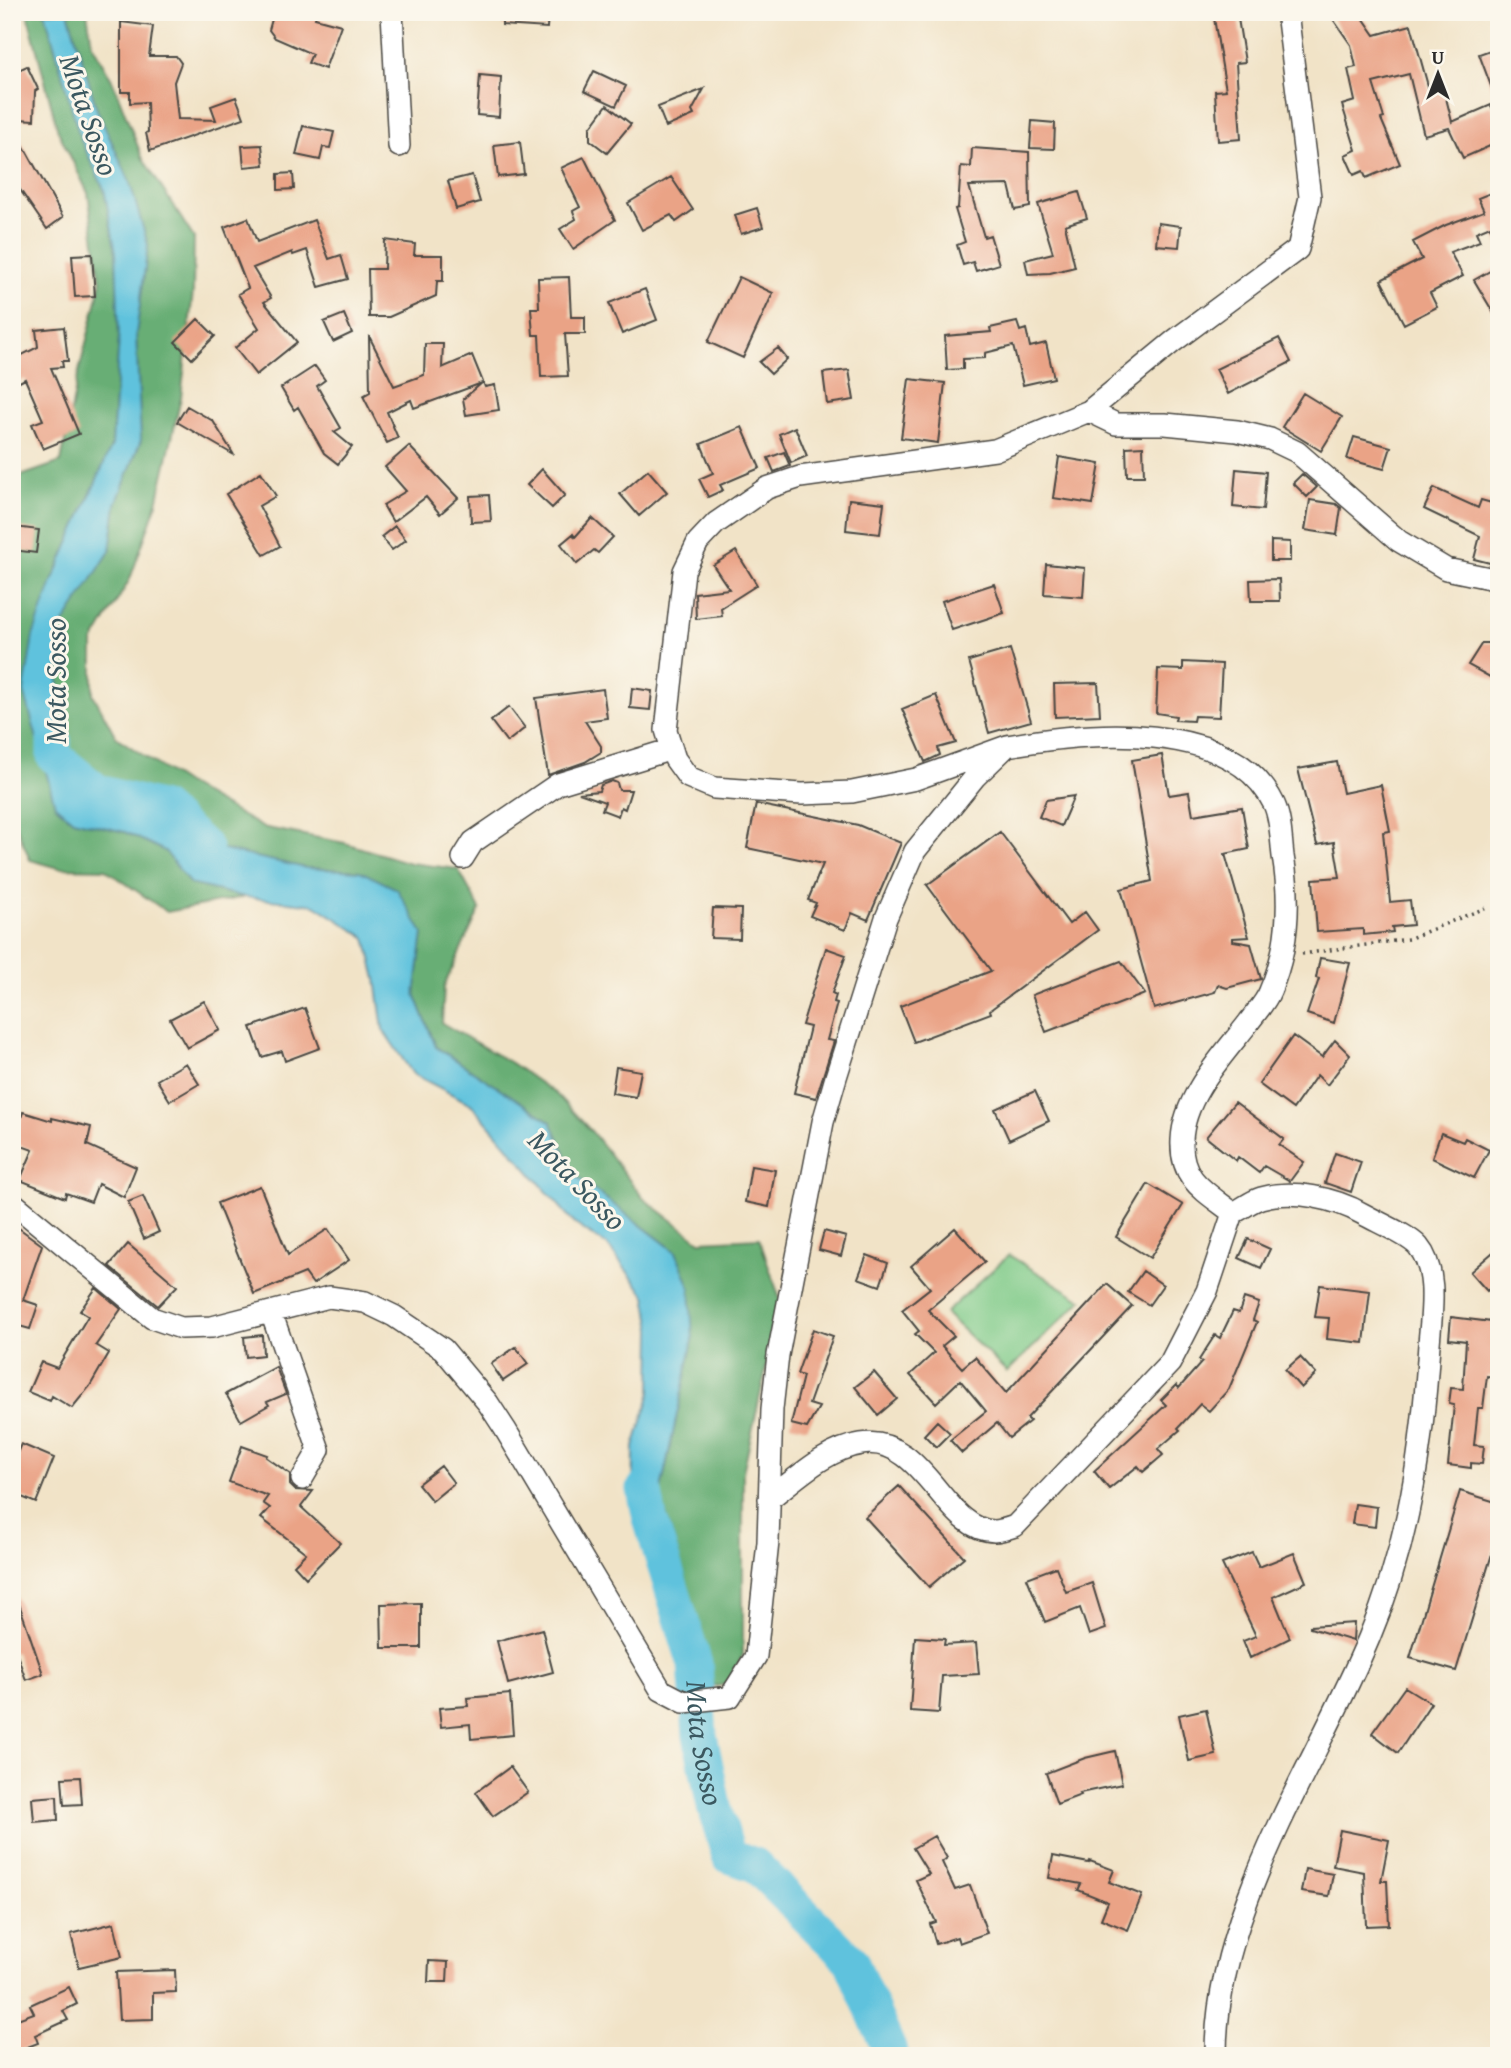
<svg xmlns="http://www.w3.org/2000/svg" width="1511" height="2068" viewBox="0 0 1511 2068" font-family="'Gentium Book Plus',serif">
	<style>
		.green { fill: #7fca88; stroke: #557a5a; stroke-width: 2 }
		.forest { fill: #67ae74; stroke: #496c50; stroke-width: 2 }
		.water { fill: #5fc2dd; stroke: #457684; stroke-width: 2 }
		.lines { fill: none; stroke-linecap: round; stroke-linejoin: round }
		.river { stroke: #5fc2dd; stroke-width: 35 }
		.building { fill: #eaa386 }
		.minor-casing { stroke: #494742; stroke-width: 24 }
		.path { stroke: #494742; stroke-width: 3.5; stroke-dasharray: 2 5; stroke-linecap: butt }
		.minor { stroke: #fff; stroke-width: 21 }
		.labels { text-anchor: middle; stroke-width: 6; stroke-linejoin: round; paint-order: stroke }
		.water-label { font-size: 30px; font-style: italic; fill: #3b5860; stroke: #fbf7ec }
	</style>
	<rect width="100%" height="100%" fill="#fbf7ec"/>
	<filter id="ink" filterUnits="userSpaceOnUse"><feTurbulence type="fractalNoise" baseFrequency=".0143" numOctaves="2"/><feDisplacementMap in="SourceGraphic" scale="14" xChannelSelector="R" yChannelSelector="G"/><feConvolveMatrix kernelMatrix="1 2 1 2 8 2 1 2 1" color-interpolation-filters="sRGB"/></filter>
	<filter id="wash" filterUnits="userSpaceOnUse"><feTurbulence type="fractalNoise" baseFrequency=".00686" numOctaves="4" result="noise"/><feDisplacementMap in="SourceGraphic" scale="28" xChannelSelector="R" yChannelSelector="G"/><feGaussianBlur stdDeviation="1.57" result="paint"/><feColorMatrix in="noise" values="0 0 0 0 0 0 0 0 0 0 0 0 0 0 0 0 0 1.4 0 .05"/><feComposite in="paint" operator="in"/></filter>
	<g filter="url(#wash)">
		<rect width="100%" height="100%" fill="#f1e3c7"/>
		<path class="green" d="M1009,1255L1082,1300L1007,1372L945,1313Z"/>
		<path class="forest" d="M27,12H45L80,138L104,189L116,253L119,337L112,445L52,582L43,757L55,805L73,820L125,832L166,851L190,884L245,897L167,912L105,869L59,868L30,860L12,816V479L61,462L79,371L101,284L88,193L58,131Z
			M68,12H87L92,44L113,82L142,157L194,238L193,292L181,398L157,503L130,579L93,642V694L116,737L186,784L262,827L345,843L410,863L458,869L480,909L444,986L442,1023L511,1063L556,1094L592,1132L644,1199L700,1241L759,1238L781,1302L743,1472V1655L727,1684L707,1688L695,1610L660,1494L693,1340L676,1252L575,1175L551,1122L436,1047L415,994L423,933L360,871L306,868L219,849L185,817L127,810L87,792L58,731L59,630L110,551L116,504L141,440L136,334L148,245L129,180L97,110Z"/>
		<path class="water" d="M45,12H68L97,110L129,180L148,245L136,334L141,440L116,504L110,551L59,631L58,731L87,792L127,810L185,817L219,849L306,868L360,871L397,889L423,933L415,994L436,1047L551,1122L575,1175L676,1252L690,1287L693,1340L660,1494L651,1562L633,1513L634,1447L651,1392L652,1329L646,1296L607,1245L575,1224L471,1104L413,1074L383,1030L376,979L366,938L315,905L245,897L190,884L165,851L125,832L73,820L55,805L24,691L33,636L52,582L112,445L119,337L116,253L104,189L80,138Z"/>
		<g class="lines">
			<g class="river">
				<path d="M54,741V756L98,792L162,809L205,848"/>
				<path id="s1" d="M644,1489L650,1519L695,1664L700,1736L714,1806L729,1856L755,1865L851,1961L892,2056"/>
			</g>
		</g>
		<g id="blocks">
			<path class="building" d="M274,12H317L315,18L341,25L325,69L308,63L312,54L275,38L269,30Z
				M502,12H548L547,28L502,25Z
				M1213,12H1237L1245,62L1236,63L1241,139L1218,141L1215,91L1226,90Z
				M1328,12H1359L1375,35L1411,25L1430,93L1444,90L1452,122L1491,105L1499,123V142L1463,158L1449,128L1424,135L1409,74L1373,83L1384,118L1381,119L1400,164L1366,178L1363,171L1354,175L1345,155L1356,150L1342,105L1355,101L1348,69L1356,67L1351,45Z
				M121,22L153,26L149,56H176L181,63L174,82L178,119L216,120L211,106L236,97L244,118L150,151L146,133L148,132L147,102L130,103V92H121Z
				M1499,47V102H1497L1479,54Z
				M27,66L38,89L35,91L34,120L18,119L12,99V73Z
				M594,71L626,86L616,106L584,91Z
				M480,75L501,77L499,117L477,115Z
				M704,89L692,111L694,115L666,127L658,107Z
				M607,105L631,124L607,153L590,140V128Z
				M1032,121L1055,123L1054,149L1030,148Z
				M12,125L63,217L47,229L12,178Z
				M303,126L334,132L330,148L323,147L320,160L296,155Z
				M520,142L524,174L498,177L494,145Z
				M262,145L264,165L244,167L242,146Z
				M972,148L1029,152L1030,207L1015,210L1009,185L969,186L984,237L990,235L999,264L976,271L973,262L963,265L957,245L965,242L955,209L958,208L961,166L971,167Z
				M584,157L615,220L573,249L560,229L576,219L573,211L580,207L561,168Z
				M293,173L294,189L278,190V174Z
				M472,175L480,202L456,209L448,181Z
				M671,177L693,210L676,222L671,215L642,230L628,203Z
				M1079,192L1087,218L1065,225L1075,267L1050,273L1028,274L1025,260L1053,253L1038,204Z
				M1493,192L1499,205V246L1490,226L1476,232L1480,241L1450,252L1463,276L1430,293L1437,307L1404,324L1381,280L1422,259L1413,242L1446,225L1484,211L1478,198Z
				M757,208L763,227L741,234L735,215Z
				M248,218L257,242L314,220L329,259L341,255L348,279L319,287L307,250L293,255L292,252L253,268L271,298L264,302L297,342L256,375L235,348L259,328L238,294L248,288L224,227Z
				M1158,223L1181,226L1179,247L1156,245Z
				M385,240L415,244L414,255H443V281H437L436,296L389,317H369L368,269H384Z
				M92,254L95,296L75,297L72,255Z
				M1499,266V322L1474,280Z
				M569,277L571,317H585V334H565L568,376L541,377L539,335H533L531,308H539L538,278Z
				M739,277L773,293L743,358L708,342Z
				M645,289L657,320L622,334L609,303Z
				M344,314L352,333L333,342L324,322Z
				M198,319L215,336L192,359L175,342Z
				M1017,322L1020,331L1026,329L1030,347L1046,343L1054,378L1023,385L1013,346L985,353V358L963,359V369L947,370L945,336L991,332L990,328Z
				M64,327L68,361H62L63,367L51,368L79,434L43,449L32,424L43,420L25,379L12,386V360L38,347L36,330Z
				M369,336L394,386L424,375L425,344H443L442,368L472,355L485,387L495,385L499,410L466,415L463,399L482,383L414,408L411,400L387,412L398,438L387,443L363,396L370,392Z
				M1279,338L1291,362L1228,394L1216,369Z
				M778,348L787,359L771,374L759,362Z
				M315,366L325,380L317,386L341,428L334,432L352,447L338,464L324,453L298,407L294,410L281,388Z
				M849,370L854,400L827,404L823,373Z
				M909,379L945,383L938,443L901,438Z
				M1303,393L1342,417L1321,451L1282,427Z
				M187,406L213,421L234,455L177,422Z
				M742,427L760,468L720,485L723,490L708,497L699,479L713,473L701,444Z
				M795,427L807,456L791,463L779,434Z
				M1354,437L1391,447L1384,469L1347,459Z
				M409,446L458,498L440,514L426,497L393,522L383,505L406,491L385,467Z
				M1143,446L1144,476H1127L1126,447Z
				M784,452L790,466L774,472L768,458Z
				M1059,457L1100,464L1093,504L1053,498Z
				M542,469L565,495L552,508L527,485Z
				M1236,469L1266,472L1263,510L1233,507Z
				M648,470L667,492L639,516L620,494Z
				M261,472L276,496L259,506L280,546L264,555L226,494Z
				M1302,474L1317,487L1307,497L1293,483Z
				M1434,488L1478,508L1481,500L1499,505V546L1494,564L1474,559L1480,536L1424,509Z
				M489,495L491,521L471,522L470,496Z
				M849,499L884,503L880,534L846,530Z
				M1310,500L1336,504L1341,508L1337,535L1305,530Z
				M592,518L613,537L598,553L594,550L577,564L561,544L573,534L575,537Z
				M395,526L406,540L392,550L381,537Z
				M15,527L39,530L36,553L12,550Z
				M1271,541L1290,542V561H1271Z
				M736,551L757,585L721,608L722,616L696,619L695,593L729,589L713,565Z
				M1046,564L1085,568L1083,597L1044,594Z
				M1279,579L1280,601H1251L1250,580Z
				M994,584L1004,613L952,630L942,601Z
				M1482,643H1499V682L1468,665Z
				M1010,649L1031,721L989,733L969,661Z
				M1183,662L1222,664L1219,717L1194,716L1193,721L1175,720L1176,716L1156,713L1158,669L1183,670Z
				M1098,683L1100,715L1055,717L1054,684Z
				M632,688L652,691L650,710L630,708Z
				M603,689L607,718L585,721L601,746V752L585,762L548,775L536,698Z
				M936,695L956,743L938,748L940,755L925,762L902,709Z
				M509,707L525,728L507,742L491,721Z
				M1162,755L1169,795L1189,792L1193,815L1242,807L1249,849L1225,854L1249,937L1233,938V941L1251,944L1261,979L1227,988L1218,985L1215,992L1154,1009L1121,889L1152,881L1132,760Z
				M1337,762L1343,793L1381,785L1390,831L1383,832L1390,902L1410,900L1413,925L1392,927L1393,932L1363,935V929L1317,932L1313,879L1340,877L1334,842L1317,845L1298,769Z
				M612,781L617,783L619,790H631L625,809L621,807L618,816L602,810L605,802L579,793L599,791L601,785Z
				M1074,796L1061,826L1039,817L1046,800Z
				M756,804L858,825L901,843L868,920L852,913L845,930L810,916L816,903L808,900L823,864L747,848Z
				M1000,832L1069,924L1085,912L1098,930L990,1010L991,1013L914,1042L900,1006L991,971L927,885Z
				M713,908L741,909L740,939L711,938Z
				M826,948L846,955L832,993L836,995L834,1002L837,1003L827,1040L834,1041L816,1098L794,1093L810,1027L802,1025Z
				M1320,958L1350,963L1334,1023L1307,1014L1319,979L1316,978Z
				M1121,961L1145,994L1046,1032L1032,995Z
				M204,1001L220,1030L187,1048L170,1019Z
				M305,1008L320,1048L285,1061L282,1051L262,1057L251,1027Z
				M1293,1036L1322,1057L1335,1040L1350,1055L1327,1085L1317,1075L1293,1109L1259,1084Z
				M186,1063L199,1084L170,1101L157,1080Z
				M616,1067L641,1071L636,1097L612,1093Z
				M1035,1091L1049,1121L1009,1140L995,1109Z
				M1235,1102L1284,1139L1279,1145L1304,1162L1290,1181L1264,1166L1259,1173L1238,1157L1236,1161L1206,1137Z
				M23,1112L52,1121V1118L91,1127L87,1145L136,1167L124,1197L98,1184L91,1202L66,1193L65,1198L20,1180L33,1150L13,1143Z
				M1441,1133L1463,1142L1465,1138L1489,1150L1474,1178L1432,1158Z
				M1335,1153L1361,1162L1351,1192L1325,1183Z
				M751,1166L775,1170L769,1207L745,1202Z
				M1148,1184L1183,1205L1150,1258L1116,1237Z
				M260,1186L288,1255L328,1229L349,1260L313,1284L305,1273L254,1294L217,1203Z
				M143,1196L159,1232L144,1239L128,1202Z
				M12,1223L42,1245L23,1300L38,1305L30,1329L12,1324Z
				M955,1228L985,1262L928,1310L954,1336L942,1346L962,1368L975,1357L1006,1393L1107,1284L1132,1306L1027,1418L1030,1421L1009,1438L997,1423L962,1453L950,1440L986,1411L960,1380L936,1403L910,1375L934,1353L915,1334L919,1331L902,1310L930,1288L911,1266Z
				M824,1231L846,1237L841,1256L819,1250Z
				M1248,1239L1270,1249L1261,1268L1239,1258Z
				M128,1244L177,1286L158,1306L109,1266Z
				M1499,1247V1280L1487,1291L1470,1272Z
				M867,1255L888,1263L880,1286L858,1278Z
				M1143,1271L1163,1285L1149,1305L1128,1292Z
				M1320,1285L1370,1291L1364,1343L1327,1339L1329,1318L1315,1317Z
				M96,1288L121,1309L96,1345L109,1353L90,1386L72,1408L52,1396L50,1401L28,1392L41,1362L57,1368L88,1316L80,1311Z
				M1244,1298L1259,1303L1253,1320L1257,1322L1229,1389L1209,1411L1200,1404L1178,1428L1180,1430L1158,1449L1163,1455L1143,1472L1138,1466L1109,1489L1094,1471L1166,1405L1161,1400L1176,1385L1179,1388L1202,1362L1199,1360L1215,1335L1220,1338L1233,1311L1239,1313Z
				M1451,1317L1499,1323V1377L1487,1376L1483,1408H1478L1474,1445L1484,1446L1482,1464L1471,1463V1468L1448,1465L1454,1405L1449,1404L1451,1388L1463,1389L1466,1341L1449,1339Z
				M813,1329L833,1336L809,1404L819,1407L807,1428L791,1424L803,1376L797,1374Z
				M262,1335L263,1355L246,1357L244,1337Z
				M516,1347L528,1364L503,1381L491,1364Z
				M1300,1357L1316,1374L1301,1388L1285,1370Z
				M276,1367L286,1394L267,1402L269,1405L241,1421L226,1394Z
				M874,1372L897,1399L878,1415L855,1387Z
				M937,1421L950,1433L936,1447L924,1435Z
				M21,1444L54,1458L36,1503L12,1493V1453H17Z
				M242,1446L267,1455L266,1457L290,1474V1485L295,1490L313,1491L301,1507L340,1543L306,1578L294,1565L306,1553L261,1518L270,1508L263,1503L268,1496L229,1482Z
				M441,1466L454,1483L432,1501L418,1484Z
				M899,1486L964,1557L929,1587L865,1517Z
				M1460,1491L1499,1503V1531L1456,1671L1410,1658Z
				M1355,1504L1377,1507L1375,1527L1352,1524Z
				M1252,1552L1259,1567L1294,1553L1306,1582L1273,1597L1290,1638L1250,1658L1243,1641L1256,1636L1222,1564Z
				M1056,1567L1066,1592L1092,1583L1106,1629L1089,1635L1080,1608L1045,1622L1027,1578Z
				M15,1592L43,1674L26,1680L16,1652L12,1653V1593Z
				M421,1603V1648H382L381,1604Z
				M1354,1623L1353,1641L1310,1628V1626Z
				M542,1629L553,1672L508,1684L497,1641Z
				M915,1637L945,1639L944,1645L976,1643L979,1674L942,1676L939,1713L910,1711Z
				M1405,1687L1431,1703L1398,1753L1372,1733Z
				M510,1694L513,1735L471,1739L470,1724L441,1727L439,1708L468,1706L467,1698Z
				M1206,1709L1216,1755L1189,1761L1179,1715Z
				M1115,1751L1122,1784L1080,1793L1081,1795L1057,1804L1046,1773L1085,1758Z
				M510,1767L528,1792L493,1816L476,1792Z
				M80,1777L82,1804L64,1805L62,1778Z
				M57,1796L58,1820L34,1822L32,1798Z
				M1340,1830L1389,1840L1381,1881H1387L1389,1925L1366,1926L1364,1872L1333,1866Z
				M934,1836L947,1858L942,1862L955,1890L970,1885L987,1933L959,1943L957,1937L936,1944L930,1924L936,1922L916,1880L929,1874L913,1848Z
				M1053,1856L1089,1863L1090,1861L1114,1870L1109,1882L1142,1895L1128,1930L1101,1919L1108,1902L1078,1890L1081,1884L1049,1878Z
				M1305,1869L1333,1874L1329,1896L1301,1892Z
				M114,1923L122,1957L79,1967L71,1934Z
				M429,1961L448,1962L447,1982H428Z
				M175,1970L176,1992L153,1993V2019L119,2020L116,1972Z
				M69,1987L77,2004L63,2011L68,2020L35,2035L38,2043L12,2053V2021L34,2013L30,2005Z"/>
		</g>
	</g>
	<g filter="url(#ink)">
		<use href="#blocks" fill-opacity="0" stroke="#494742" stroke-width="2"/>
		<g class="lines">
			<defs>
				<path id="minor" d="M392,12L399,146
					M1089,411L1116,424H1165L1237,431L1270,439L1297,452L1399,541L1446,569L1499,580
					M463,858L473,842L558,784L672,749
					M12,1202L152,1318L181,1328L212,1327L329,1297L365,1302L394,1316L443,1349L488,1403L505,1429L661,1690L684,1702L730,1697L756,1656L768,1542L772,1409L778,1355L823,1122L836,1077L886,918L915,851L975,777L1007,746L916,779L852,792L802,794L714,788L688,777L675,759L666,730L684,571L698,542L716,523L767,488L800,477L995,450L1089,411L1174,341L1298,249L1310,197L1287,12
					M271,1312L319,1450L302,1479
					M769,1499C796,1479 826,1449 861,1444C924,1434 944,1531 994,1531C1001,1531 1009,1528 1015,1526L1170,1363L1207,1291L1233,1213C1205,1191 1180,1180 1182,1140C1184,1095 1223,1056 1249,1022C1256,1012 1266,1002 1270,991C1289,947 1291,903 1283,856C1281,840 1281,819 1274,804C1232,717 1085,732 1007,746
					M1216,2056C1215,1910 1314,1769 1369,1638C1409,1544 1423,1445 1429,1344C1431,1315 1439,1271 1418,1246C1408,1235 1377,1222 1363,1214C1335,1198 1293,1189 1261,1198C1251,1201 1242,1209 1233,1213"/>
			</defs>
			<use href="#minor" class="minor-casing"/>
			<path class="path" d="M1302,954L1408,939L1485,908"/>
			<use href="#minor" class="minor"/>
		</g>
	</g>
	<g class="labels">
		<g class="water-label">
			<text transform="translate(89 115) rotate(71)" y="10">Mota Sosso</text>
			<text transform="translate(56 681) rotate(-90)" y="10">Mota Sosso</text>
			<text transform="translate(577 1180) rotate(46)" y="10">Mota Sosso</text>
			<text dy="10" stroke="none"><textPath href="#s1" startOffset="262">Mota Sosso</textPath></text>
		</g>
	</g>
	<rect width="1511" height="2068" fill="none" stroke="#fbf7ec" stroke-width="42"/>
	<g transform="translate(1438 74)" stroke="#fbf7ec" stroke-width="5" paint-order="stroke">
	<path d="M0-5L12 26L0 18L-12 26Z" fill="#2b2b2b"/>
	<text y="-10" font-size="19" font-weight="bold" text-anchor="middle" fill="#2b2b2b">U</text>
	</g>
</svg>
